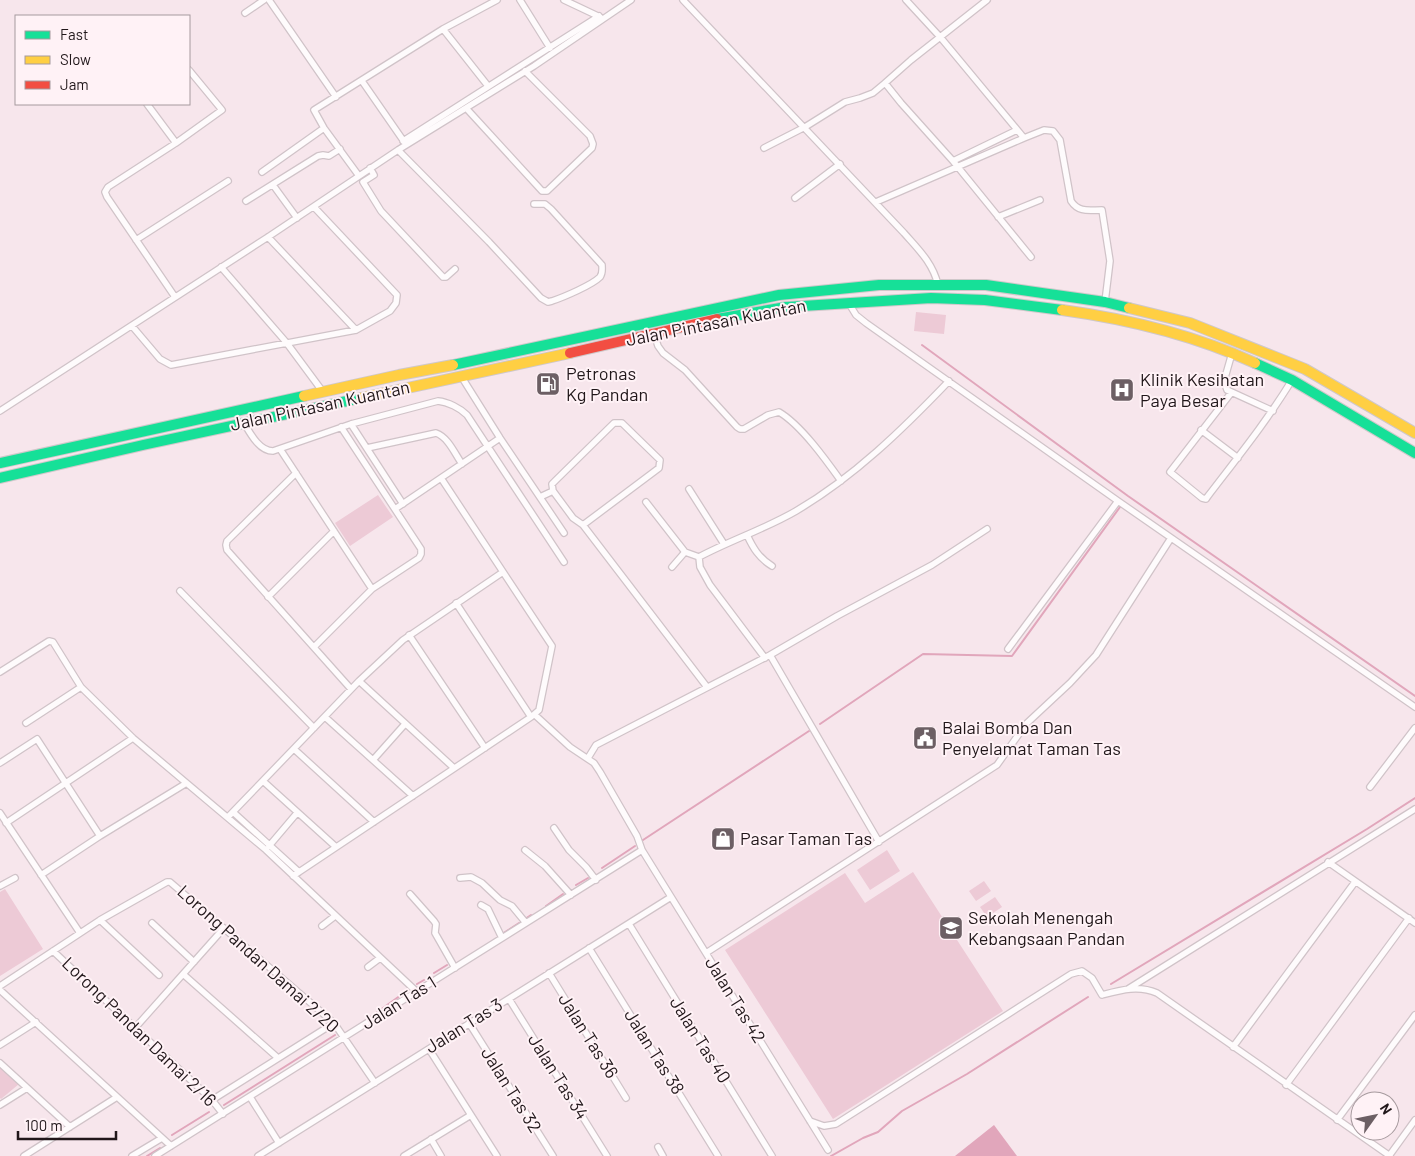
<svg xmlns="http://www.w3.org/2000/svg" width="1415" height="1156" viewBox="0 0 1415 1156" font-family="Barlow,sans-serif">
	<style>
		.green { fill: #edcad6 }
		.water { fill: #e1a6bb }
		.lines { fill: none; stroke-linecap: round; stroke-linejoin: round }
		.stream { stroke: #e1a6bb; stroke-width: 2 }
		.street-casing { stroke: #d0c3c8; stroke-width: 8 }
		.fast-casing { stroke: #cfc8ca; stroke-width: 12 }
		.slow-casing { stroke: #cfc8ca; stroke-width: 12 }
		.jam-casing { stroke: #cfc8ca; stroke-width: 12 }
		.street { stroke: #fefbfc; stroke-width: 5.5 }
		.fast { stroke: #16e098; stroke-width: 10 }
		.slow { stroke: #ffcf43; stroke-width: 10 }
		.jam { stroke: #f24e42; stroke-width: 10 }
		.labels { text-anchor: middle; stroke-width: 4; stroke-linejoin: round; paint-order: stroke }
		.street-label { font-size: 18px; fill: #21171a; stroke: #fff2f6 }
		.poi-label { font-size: 18px; fill: #21171a; stroke: #fff2f6; text-anchor: start }
	</style>
	<rect width="100%" height="100%" fill="#f7e6ec"/>
	<path class="green" d="M916,312L946,315L944,334L914,331Z
		M378,495L393,517L350,546L335,523Z
		M887,850L900,871L870,890L857,870Z
		M913,872L1003,1011L833,1119L725,950L845,873L865,903Z
		M984,881L991,891L976,901L969,891Z
		M5,889L43,949L0,976V892Z
		M995,897L1002,907L987,917L980,907Z
		M0,1066L19,1084L1,1099L0,1098Z"/>
	<path class="water" d="M994,1125L1017,1156H955Z"/>
	<g class="lines">
		<path class="stream" d="M922,345L1128,496L1415,696
			M820,724L923,654L1012,656L1120,507
			M643,840L809,731
			M602,868L635,846
			M576,885L588,878
			M546,906L563,894
			M525,919L531,915
			M502,934L519,923
			M434,973L447,965
			M417,984L424,980
			M1111,984L1367,829L1415,798
			M358,1026L408,990
			M224,1105L335,1035
			M172,1135L209,1112
			M147,1156L160,1148
			M831,1156L863,1138L878,1132L902,1111L967,1074L1088,997"/>
		<defs>
			<path id="street" d="M269,0L336,97
				M520,0L550,48
				M564,0L600,17
				M683,0L904,233C918,249 933,263 938,285
				M906,0L941,38L1024,138
				M987,0L911,60L885,83L901,103L953,161L1031,257
				M245,13L264,0
				M443,29L488,86
				M362,81L405,143
				M147,104L176,143
				M466,108L542,191H547L592,148L593,144L590,136L525,71
				M403,141L599,16
				M764,148L805,127L845,102L860,98L873,93L885,83
				M398,150L489,242L541,298L548,302L552,301C564,297 592,285 600,277C603,273 602,269 602,265L551,209L545,204H534
				M953,161L1017,130
				M370,168L374,175L363,182L381,211L443,277H446L455,269
				M262,172L324,128
				M359,176L324,128L314,110L443,29L497,0
				M273,185L297,218
				M795,198L840,164
				M246,201L318,156L323,155L329,156L340,149
				M876,202L1024,138L1044,130L1053,131L1060,140L1071,201C1079,213 1089,210 1102,210L1110,261L1105,302
				M998,217L1040,200
				M268,237L356,330
				M136,240L228,181
				M221,267L286,342L323,392
				M175,297L107,197L105,192L108,187L176,143L222,110L189,70
				M848,302L856,315L866,323L1118,501L1415,707
				M132,326L160,359L171,365L356,330L390,311L396,303L397,295L314,207
				M654,334L658,346L663,353L685,370L737,427L740,429H744L768,415L779,412C801,425 826,460 841,481
				M1232,353L1224,381L1227,390L1273,411
				M461,376L500,438L564,533
				M1231,393L1170,472L1202,498L1206,499L1208,496C1237,458 1267,421 1292,380
				M0,411L268,237L398,150L534,66L631,0
				M244,423C250,433 259,451 273,451L351,424L438,401C448,402 460,408 467,415L564,562
				M351,424L403,504
				M1201,430L1238,458
				M367,448L436,433C448,437 455,454 462,464
				M280,449L372,589
				M296,473L227,541L226,545L227,550L351,689
				M689,489L724,544
				M553,491L552,484L556,480L614,423H622L660,460L659,468L583,525
				M553,491L573,518L583,525L707,687
				M540,497L553,491
				M646,502L685,552L699,557L700,567L710,585L765,658
				M395,509L500,438
				M747,535C753,548 759,558 772,566
				M699,557C731,540 765,529 796,511C854,477 903,429 949,381
				M672,567L685,552
				M180,591L314,728
				M268,597L334,531
				M456,603L531,717
				M409,635L485,748
				M314,647L372,589L419,558L421,554V549L341,427
				M1008,649L1118,501
				M770,655L879,842
				M0,672L49,641L53,642L81,687L133,738L266,850L417,992
				M359,681L454,768
				M535,715L570,747L594,763L600,772L637,836L642,850L828,1150
				M325,717L413,796
				M26,723L81,687
				M294,749L374,822
				M588,758L596,745L770,655L837,616L932,565L987,529
				M373,760L405,724
				M0,763L37,739L100,836
				M263,781L336,847
				M1370,787L1415,728
				M233,812L299,872
				M0,813L80,933
				M228,817L359,681L403,640L503,572
				M6,823L133,738
				M554,828L569,850L586,867L596,880
				M269,846L297,813
				M525,850L545,866L571,895
				M1328,862L1415,923
				M41,875L100,836L185,784
				M293,876L531,717L539,710L552,646L441,478
				M460,878L471,877L482,883L500,900L512,906L526,923
				M0,886L15,878
				M410,894L434,921L436,924L435,933L455,968
				M481,905L488,909L502,938
				M100,920L159,975
				M152,923L194,962
				M629,924L772,1156
				M322,926L335,916
				M589,948L718,1156
				M53,951L212,1100L223,1114
				M706,953L997,765L1026,724L1070,683L1096,655L1171,538
				M368,967L380,958
				M549,973L626,1098
				M183,974L278,1058
				M0,986L100,920L167,882H170L334,1023L375,1083
				M1128,989L1415,809
				M0,990L171,1146
				M509,999L607,1156
				M469,1023L553,1156
				M135,1028L224,928
				M0,1045L36,1022
				M1233,1047L1355,882
				M429,1049L497,1156
				M0,1063L70,1127
				M1286,1085L1409,918
				M250,1097L279,1143
				M212,1100L334,1023
				M0,1105L27,1088
				M1337,1120L1415,1015
				M810,1121L824,1126L836,1124L1071,974L1082,971L1092,978L1102,995C1121,990 1138,985 1157,993L1390,1156
				M431,1139L441,1156
				M658,1147L663,1156
				M24,1156L117,1097
				M132,1156L162,1138
				M155,1156L642,850
				M258,1156L671,897
				M404,1156L471,1115
				M1389,1156L1415,1120"/>
			<path id="fast" d="M717,319L786,307L931,298L985,300L1062,310
				M1255,363L1292,380L1415,453
				M453,365L779,295L879,285H986L1105,302L1129,308
				M0,463L304,396
				M0,478L143,445L361,398"/>
			<path id="slow" d="M1129,308L1190,323L1305,369L1415,433
				M1062,310C1128,319 1194,335 1255,363
				M304,396L399,375L453,365
				M361,398L570,353"/>
			<path id="jam" d="M570,353L717,319"/>
		</defs>
		<use href="#street" class="street-casing"/>
		<use href="#fast" class="fast-casing"/>
		<use href="#slow" class="slow-casing"/>
		<use href="#jam" class="jam-casing"/>
		<use href="#street" class="street"/>
		<use href="#fast" class="fast"/>
		<use href="#slow" class="slow"/>
		<use href="#jam" class="jam"/>
	</g>
	<defs>
		<symbol id="fuel-square" viewBox="-11 -11 22 22"><rect x="-9" y="-9" width="18" height="18" rx="4" fill="#6c5f64" stroke="#fff2f6"/><path d="M-5.5-6h7V0h2V4h1.3V-2.5L3-4.5l.8-.8L6-3V5H2.5V1h-1V6h-7ZM-4.2-4.7v3.2H.2V-4.7Z" fill="#fff"/></symbol>
		<symbol id="hospital-square" viewBox="-11 -11 22 22"><rect x="-9" y="-9" width="18" height="18" rx="4" fill="#6c5f64" stroke="#fff2f6"/><path d="M-5-5h3v3.5h4V-5h3V5h-3V1.5h-4V5h-3Z" fill="#fff"/></symbol>
		<symbol id="civic-square" viewBox="-11 -11 22 22"><rect x="-9" y="-9" width="18" height="18" rx="4" fill="#6c5f64" stroke="#fff2f6"/><path d="M-.6-6.5H3V-4.5H.6V-3L4-1V1h2V6H-6V1h2V-1L-.6-3ZM-1.2 2.5V6h2.4V2.5Z" fill="#fff"/></symbol>
		<symbol id="shop-square" viewBox="-11 -11 22 22"><rect x="-9" y="-9" width="18" height="18" rx="4" fill="#6c5f64" stroke="#fff2f6"/><path d="M-5-2.5h2.3a2.7 3.5 0 0 1 5.4 0H5L5.5 6h-11ZM-1.5-2.5h3a1.5 2.3 0 0 0-3 0Z" fill="#fff"/></symbol>
		<symbol id="school-square" viewBox="-11 -11 22 22"><rect x="-9" y="-9" width="18" height="18" rx="4" fill="#6c5f64" stroke="#fff2f6"/><path d="M0-5L7-2L0 1L-7-2ZM-4 1L0 2.5L4 1V4Q0 6-4 4Z" fill="#fff"/></symbol>
	</defs>
	<g fill-rule="evenodd">
		<use href="#fuel-square" x="534" y="370" width="28" height="28"/>
		<use href="#hospital-square" x="1108" y="376" width="28" height="28"/>
		<use href="#civic-square" x="911" y="724" width="28" height="28"/>
		<use href="#shop-square" x="709" y="825" width="28" height="28"/>
		<use href="#school-square" x="937" y="914" width="28" height="28"/>
	</g>
	<g class="labels">
		<g class="street-label">
			<text transform="translate(716 323) rotate(-11)" y="6">Jalan Pintasan Kuantan</text>
			<text transform="translate(320 406) rotate(-12)" y="6">Jalan Pintasan Kuantan</text>
			<text transform="translate(258 959) rotate(42)" y="6">Lorong Pandan Damai 2/20</text>
			<text transform="translate(735 1000) rotate(58)" y="6">Jalan Tas 42</text>
			<text transform="translate(399 1003) rotate(-32)" y="6">Jalan Tas 1</text>
			<text transform="translate(464 1026) rotate(-32)" y="6">Jalan Tas 3</text>
			<text transform="translate(139 1032) rotate(44)" y="6">Lorong Pandan Damai 2/16</text>
			<text transform="translate(588 1036) rotate(58)" y="6">Jalan Tas 36</text>
			<text transform="translate(700 1040) rotate(58)" y="6">Jalan Tas 40</text>
			<text transform="translate(654 1052) rotate(58)" y="6">Jalan Tas 38</text>
			<text transform="translate(558 1077) rotate(58)" y="6">Jalan Tas 34</text>
			<text transform="translate(511 1090) rotate(58)" y="6">Jalan Tas 32</text>
		</g>
		<g class="poi-label">
			<text x="566" y="380">Petronas<tspan x="566" dy="21">Kg Pandan</tspan></text>
			<text x="1140" y="386">Klinik Kesihatan<tspan x="1140" dy="21">Paya Besar</tspan></text>
			<text x="942" y="734">Balai Bomba Dan<tspan x="942" dy="21">Penyelamat Taman Tas</tspan></text>
			<text x="740" y="845">Pasar Taman Tas</text>
			<text x="968" y="924">Sekolah Menengah<tspan x="968" dy="21">Kebangsaan Pandan</tspan></text>
		</g>
	</g>
	<rect x="15" y="15" width="175" height="90" fill="#fff2f6" stroke="#a69a9e"/>
	<rect x="25" y="31" width="25" height="8" fill="#16e098" stroke="#a69a9e"/>
	<text x="60" y="40" font-size="15" fill="#21171a">Fast</text>
	<rect x="25" y="56" width="25" height="8" fill="#ffcf43" stroke="#a69a9e"/>
	<text x="60" y="65" font-size="15" fill="#21171a">Slow</text>
	<rect x="25" y="81" width="25" height="8" fill="#f24e42" stroke="#a69a9e"/>
	<text x="60" y="90" font-size="15" fill="#21171a">Jam</text>
	<g transform="translate(1375 1116) rotate(57)"><circle r="24" fill="#fff2f6" stroke="#a69a9e"/>
	<path d="M0-4L9 19L0 12L-9 19Z" fill="#6c5f64"/>
	<text y="-8" font-size="14" font-weight="bold" text-anchor="middle" fill="#21171a">N</text>
	</g>
	<path d="M18 1131v8h98v-8" fill="none" stroke="#21171a" stroke-width="2.5"/>
	<text x="25" y="1131" font-size="15" fill="#21171a" stroke="#fff2f6" stroke-width="4" paint-order="stroke">100 m</text>
</svg>
